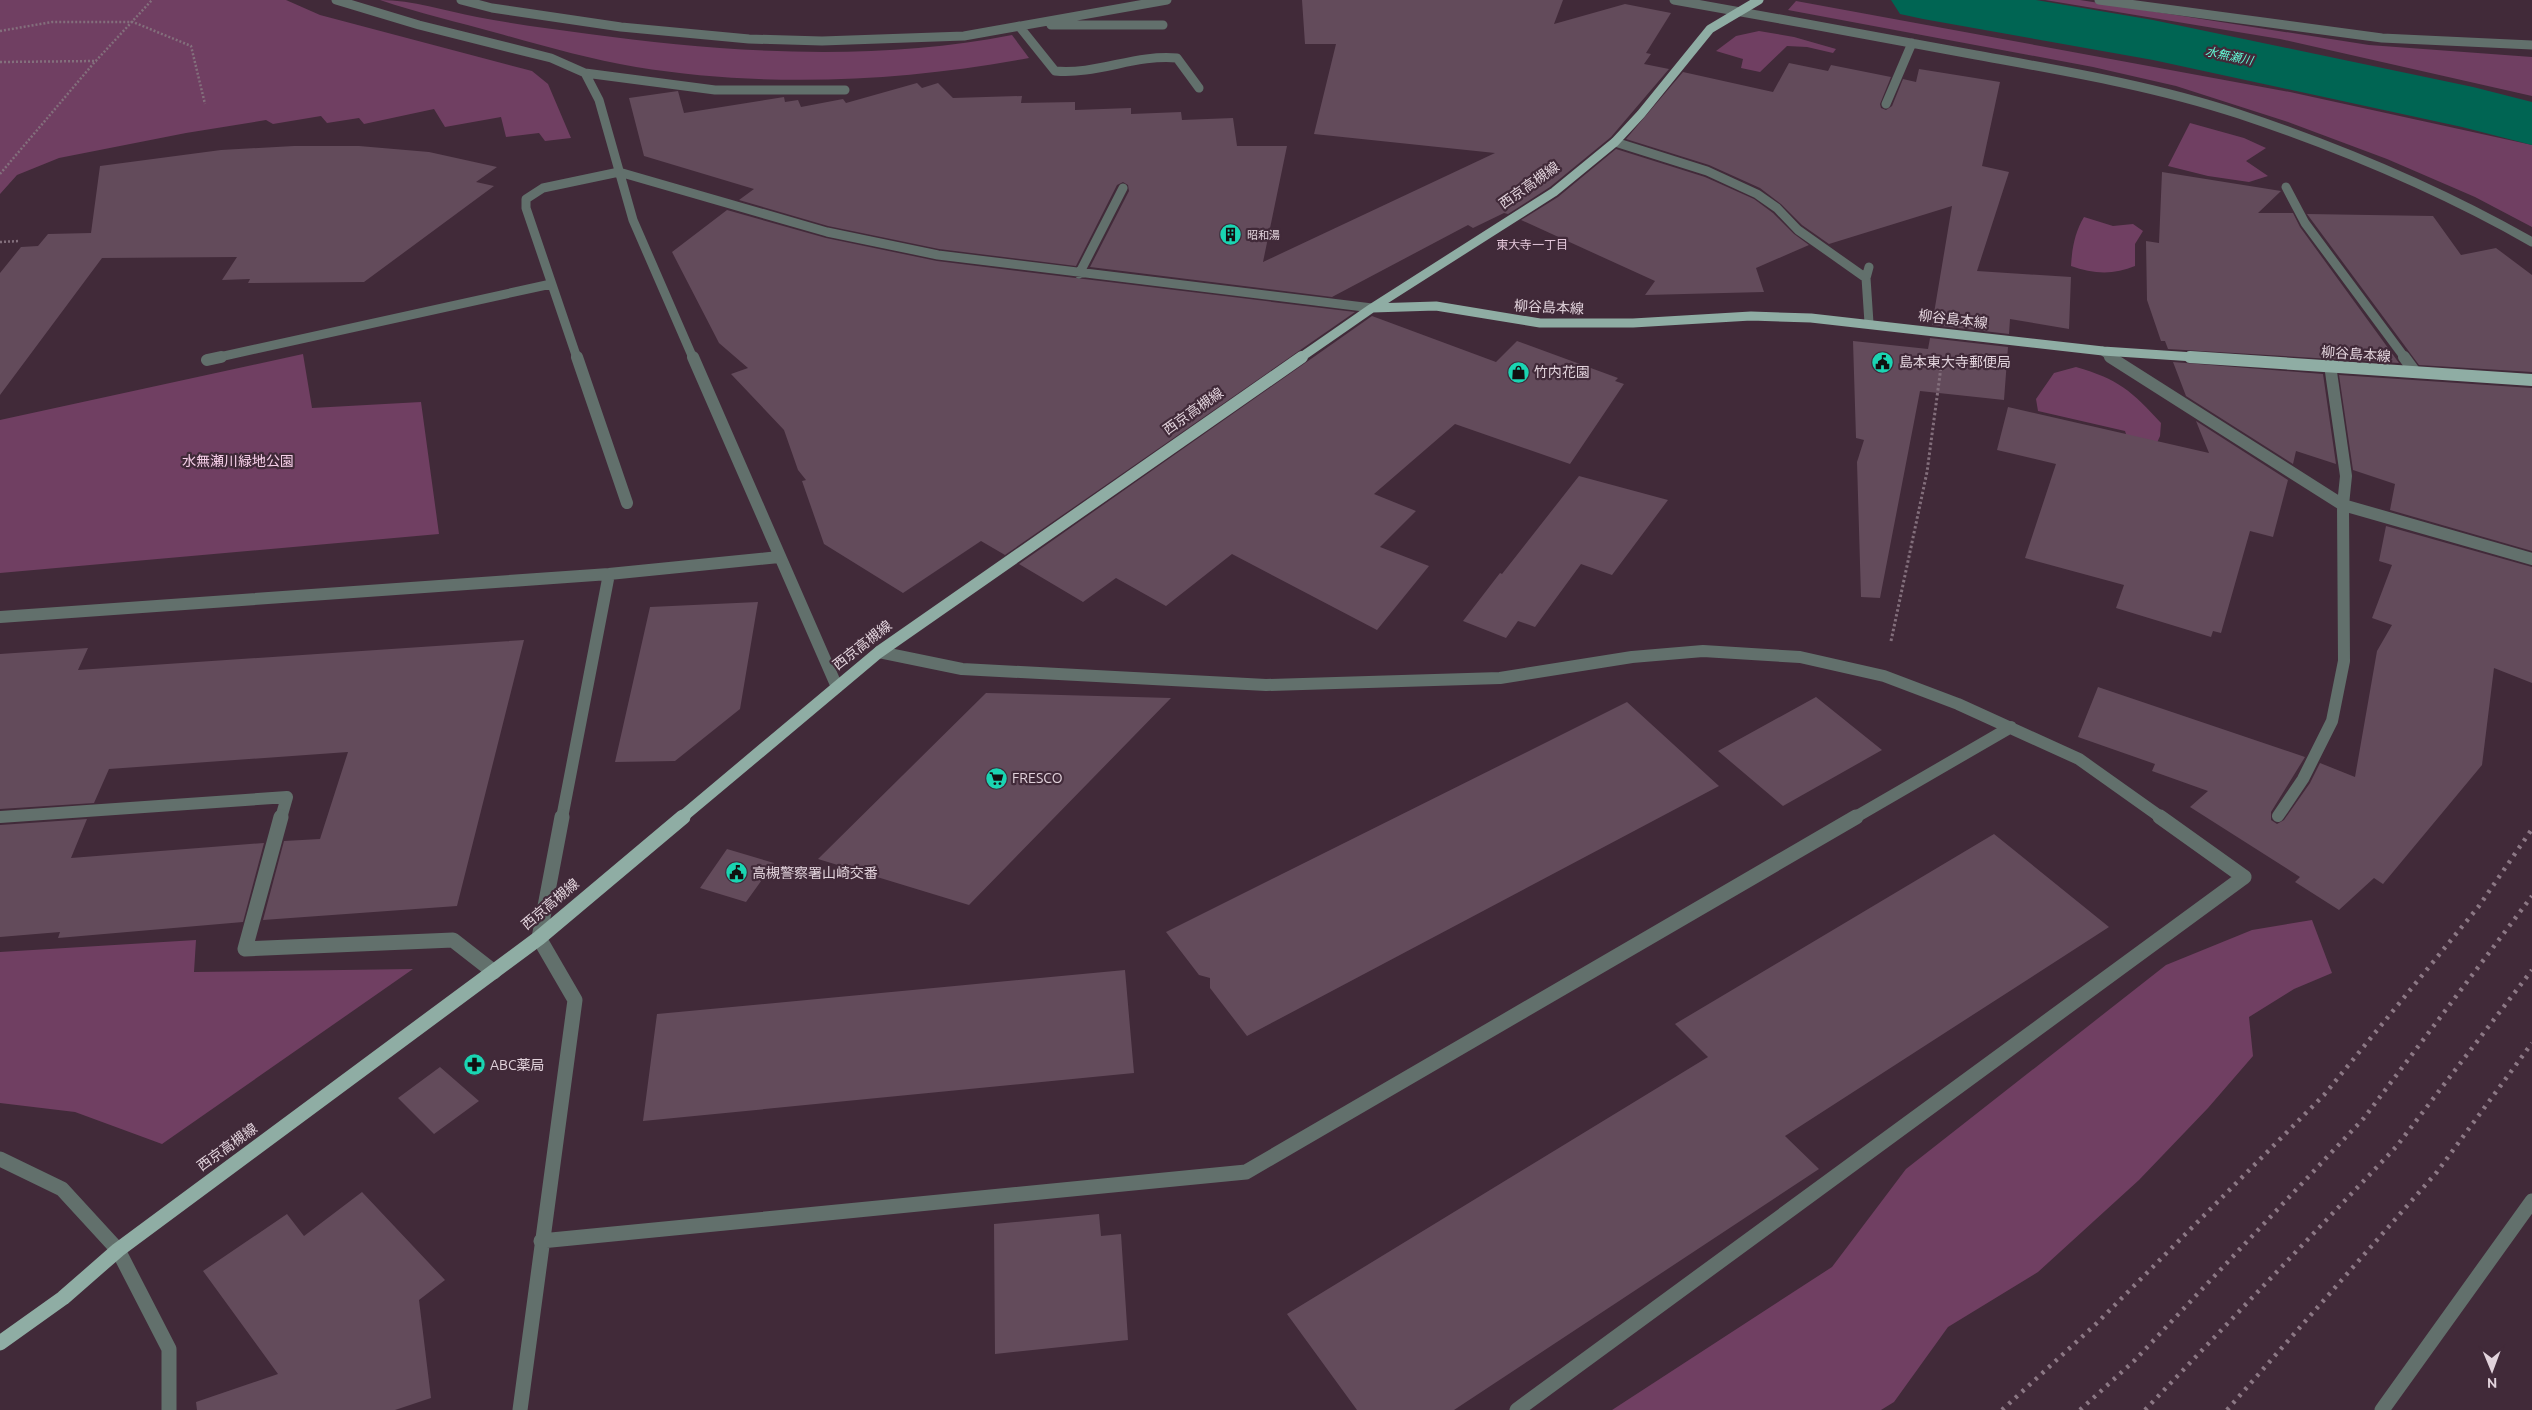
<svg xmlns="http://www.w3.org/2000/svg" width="2532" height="1410" viewBox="0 0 2532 1410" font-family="Ubuntu,'Noto Sans JP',sans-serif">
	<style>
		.green { fill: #703f62 }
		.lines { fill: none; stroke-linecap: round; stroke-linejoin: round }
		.river { fill: #006553; fill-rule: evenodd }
		.building { fill: #634b5b }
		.path-far1 { stroke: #836f7c; stroke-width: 2.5; stroke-dasharray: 2 2; stroke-linecap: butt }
		.path { stroke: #836f7c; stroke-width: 3; stroke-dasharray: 2.5 2.5; stroke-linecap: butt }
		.minor-far2 { stroke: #62706c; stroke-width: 9 }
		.minor-far1 { stroke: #62706c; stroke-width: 12 }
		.minor { stroke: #62706c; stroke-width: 15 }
		.major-far2 { stroke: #8fada4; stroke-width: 9 }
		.major-far1 { stroke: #8fada4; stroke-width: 12 }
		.major { stroke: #8fada4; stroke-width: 15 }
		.rail { stroke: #8c7885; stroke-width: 4.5; stroke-dasharray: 3 6; stroke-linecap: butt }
		.labels { text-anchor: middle; stroke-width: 4.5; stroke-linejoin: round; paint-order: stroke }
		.far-poi-label { font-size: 11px; fill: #e2d3dc; stroke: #412a39; text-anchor: start }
		.far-water-label { font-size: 12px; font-style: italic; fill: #62f8d5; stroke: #412a39 }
		.far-neighbourhood-label { font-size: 12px; fill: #e4c7da; stroke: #412a39 }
		.street-label { font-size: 14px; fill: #e2d3dc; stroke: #412a39 }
		.poi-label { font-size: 14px; fill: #e2d3dc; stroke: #412a39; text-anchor: start }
		.park-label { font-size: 14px; fill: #f5cee7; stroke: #412a39 }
	</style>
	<rect width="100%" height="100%" fill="#412a39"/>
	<path class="green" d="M0,0H286L320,15L532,71L548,84L571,138L545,141L539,133L506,137L501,117L445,127L434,109L364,124L359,118L327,123L321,116L273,124L266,120L186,133L59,158L17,175L0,194Z
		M380,0C413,0 445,11 477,17C514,24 552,29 589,34C728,53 874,62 1012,35L1029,58C901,82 765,88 636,67C589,59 543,46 497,33C458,22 418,13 380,0Z
		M2045,0H2080L2369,45L2532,57V96L2280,39Z
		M1796,1L2290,92L2532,145V227L2475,197L2387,159L2285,121L2176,86L2093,67L1788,10Z
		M1759,31L1794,37L1836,49L1833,53L1807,47L1787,46L1760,72L1741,68L1743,59L1716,51L1736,36Z
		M2190,123L2244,138L2266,148L2246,161L2268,176L2249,182L2208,176L2168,166Z
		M2084,217L2113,226L2133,224L2143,231L2135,244V266C2114,275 2093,274 2071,266C2072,248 2075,232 2084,217Z
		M303,354L312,408L421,402L439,534L0,573V420Z
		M2076,367C2118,379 2132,391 2161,423L2160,436L2152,454L2129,443L2125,431L2038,411L2036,399L2054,373Z
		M2312,920L2332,973L2294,989L2249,1017L2253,1056L2208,1108L2139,1180L2038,1272L1948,1327L1894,1402L1881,1410H1612L1832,1267L1906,1169L2166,965L2252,930Z
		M196,940L194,972L413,969L162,1144L75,1112L0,1103V952Z"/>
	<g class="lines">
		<path class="river" d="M1891,0H2036L2153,20L2473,87L2532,102V145L2462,127L2153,60L1923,19L1900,14Z"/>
	</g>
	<path class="building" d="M1302,0H1563L1554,24L1625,4L1671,13L1646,53L1651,54L1644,64L1669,69L1611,137L1550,187L1508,214L1504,213L1473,228L1468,225L1332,297L1090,267L1129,191L1128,185L1123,182L1117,185L1076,266L939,249L828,226L739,200L754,189L644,156L629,98L678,91L684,113L784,97L785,102L798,100L801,107L843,99L846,103L917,83L922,88L938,83L953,98L1022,96L1021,103L1075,102V110L1131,108V114L1181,112L1182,120L1233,118L1237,146H1287L1263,262L1495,153L1314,134L1336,44H1305Z
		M1789,63L1828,71L1831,65L1891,77L1880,104L1881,108L1886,110L1892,106L1903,79L1916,82L1919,69L2000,82L1982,166L2009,172L1977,271L2071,277L2069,329L2010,319L2009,334L1932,325L1952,206L1829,244L1802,225L1781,204L1760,188L1709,165L1626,139L1683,72L1773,92Z
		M294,146H359L429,152L497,167L476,182L494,186L364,282L248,283L250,279L222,280L237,257L102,258L0,395V273L21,247L38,246L48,234L91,233L100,166L221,150Z
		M1616,149L1705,177L1754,199L1773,213L1794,234L1809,245L1756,268L1764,292L1645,295L1655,281L1521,220L1558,197Z
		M2162,172L2281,191L2258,213H2293L2300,227L2399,363L2168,349L2165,341H2161L2147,300L2146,241L2159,243Z
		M727,210L826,238L937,261L1355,312L1005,555L981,541L903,593L824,544L802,481L806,480L798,470L784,430L731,374L748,368L719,343L672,252Z
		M2307,214L2433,216L2461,255L2496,248L2532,275V372L2419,365Z
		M1372,316L1496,362L1517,341L1618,378L1615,381L1624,384L1570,464L1455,424L1374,494L1416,511L1380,547L1429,566L1377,630L1232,554L1166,606L1116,578L1083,602L1019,564Z
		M1930,338L2008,347L2004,400L1920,391L1880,598L1861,597L1857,462L1864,440L1856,438L1853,341L1928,349Z
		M2173,362L2323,374L2336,464L2296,451L2293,464L2186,396Z
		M2339,375L2532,388V551L2390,510L2395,484L2353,470Z
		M2008,407L2209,453L2196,421L2288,480L2273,537L2250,531L2221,633L2213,631L2211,637L2116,608L2124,585L2025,558L2056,464L1997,450Z
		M1579,476L1668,500L1612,575L1581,564L1535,627L1518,621L1506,638L1463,621L1500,573L1502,574Z
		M2386,526L2532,567V683L2494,668L2482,765L2383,884L2374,878L2339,910L2295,882L2300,877L2190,807L2208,791L2152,771L2155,764L2078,737L2098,687L2305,757L2271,812V820L2277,824L2284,820L2310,783L2320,763L2355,777L2377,651L2392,625L2372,618L2392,565L2379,561Z
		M758,602L740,709L675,761L615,762L650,607Z
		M524,640L457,906L263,920L284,841L320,839L348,752L109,769L94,803L0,809V654L88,648L78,670Z
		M986,693L1171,698L969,905L818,859Z
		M1816,697L1882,750L1783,806L1718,751Z
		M1627,702L1719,786L1247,1036L1210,988V978L1199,975L1166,932Z
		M87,819L71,858L264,843L243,922L58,938L60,932L0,937V825Z
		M1994,834L2109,927L1785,1136L1819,1169L1454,1410H1357L1287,1314L1708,1057L1675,1024Z
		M727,849L774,863L746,902L700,888Z
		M1125,970L1134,1073L643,1121L657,1014Z
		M440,1067L479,1101L434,1134L398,1098Z
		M362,1192L445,1280L419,1300L431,1398L395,1410H197L196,1402L278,1374L203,1271L287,1214L304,1236Z
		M1099,1214L1101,1236L1121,1234L1128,1340L995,1354L994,1224Z"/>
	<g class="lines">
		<path class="path-far1" d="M0,31L52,22H133L191,46L205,104
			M0,62L97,61
			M0,174L93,64L152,0
			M0,242L20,241"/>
		<path class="path" d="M1891,641L1927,472L1941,367"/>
		<path class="minor-far2" d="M336,0L419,25L551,58L585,73L599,100L633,220L693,358
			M461,0L492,8L621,27L749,39L822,41L964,36L1167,0
			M1674,0C1775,18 1875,36 1976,55C2064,71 2154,86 2239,114C2341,148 2439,189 2532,242
			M2099,0L2382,38L2532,45
			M1051,25H1163
			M1019,26L1055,71C1096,75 1136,54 1177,58L1199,88
			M585,73L715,90H845
			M1886,104L1912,43
			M1615,142L1707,171L1757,194L1777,208L1798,230L1866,278
			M2286,187L2305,223L2405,358
			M1869,267L1866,278L1869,323
			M1079,274L1123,188
			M2103,351L2112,358
			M215,358L551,284
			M577,358L526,208V199L543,188L619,172L827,232L938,255L1372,308"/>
		<path class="minor-far1" d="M577,357L627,503
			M693,357L837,687
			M2110,357L2343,505L2532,559
			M2404,357L2415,372
			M207,360L221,357
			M0,617L609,574L779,557
			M879,652L962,669L1266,685L1500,678L1632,657L1703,651L1800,657L1884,676L1958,704L2079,759L2162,818
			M2278,816L2303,779L2332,721L2344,661L2343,505L2346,476L2330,365
			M0,817L287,797L281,818
			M562,818L609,574
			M1854,818L2011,727"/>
		<path class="minor" d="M281,817L245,949L453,940L494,972
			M0,1159L62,1189L118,1250L169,1349V1410
			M541,1241L1246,1172L1856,817
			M520,1410L575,1000L539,938L562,817
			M1517,1410L2244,877L2160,817
			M2382,1410L2532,1201"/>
		<path class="major-far2" d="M1372,308L1436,306L1540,323H1633L1751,316L1811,318L2103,351L2209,358
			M1300,358L1372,308L1554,192L1615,142L1641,114L1710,29L1759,0"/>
		<path class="major-far1" d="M2190,357L2532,380
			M681,818L879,652L1302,357"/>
		<path class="major" d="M0,1343L63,1298L118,1250L539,938L683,817"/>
		<path class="rail" d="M2002,1410L2096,1324L2324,1095L2479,906L2532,829
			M2080,1410L2135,1360L2364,1118L2532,896
			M2145,1410L2396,1147L2532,970
			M2227,1410L2437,1172L2532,1043"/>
	</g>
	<defs>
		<symbol id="building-disc" viewBox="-11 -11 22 22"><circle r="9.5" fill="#1ad5b2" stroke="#412a39"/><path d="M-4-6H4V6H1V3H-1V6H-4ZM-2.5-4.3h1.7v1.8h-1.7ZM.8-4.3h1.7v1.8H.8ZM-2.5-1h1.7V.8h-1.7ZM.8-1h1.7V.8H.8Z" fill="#111"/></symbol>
		<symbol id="civic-disc" viewBox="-11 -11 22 22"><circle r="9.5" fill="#1ad5b2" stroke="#412a39"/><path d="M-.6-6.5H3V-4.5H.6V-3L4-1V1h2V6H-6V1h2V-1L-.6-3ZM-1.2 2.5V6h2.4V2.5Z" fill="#111"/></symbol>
		<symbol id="shop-disc" viewBox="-11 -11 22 22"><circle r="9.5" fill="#1ad5b2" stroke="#412a39"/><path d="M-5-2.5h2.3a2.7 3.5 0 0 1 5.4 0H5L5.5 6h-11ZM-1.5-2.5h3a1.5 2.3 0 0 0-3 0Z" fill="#111"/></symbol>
		<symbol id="supermarket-disc" viewBox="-11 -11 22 22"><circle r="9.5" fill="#1ad5b2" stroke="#412a39"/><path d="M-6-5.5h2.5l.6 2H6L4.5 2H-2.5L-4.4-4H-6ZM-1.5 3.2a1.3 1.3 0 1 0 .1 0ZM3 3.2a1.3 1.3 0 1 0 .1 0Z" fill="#111"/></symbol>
		<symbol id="pharmacy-disc" viewBox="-11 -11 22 22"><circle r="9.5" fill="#1ad5b2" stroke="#412a39"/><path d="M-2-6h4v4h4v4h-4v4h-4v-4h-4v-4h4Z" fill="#111"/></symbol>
	</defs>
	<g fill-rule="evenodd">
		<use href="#building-disc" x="1218" y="222" width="25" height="25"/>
		<use href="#civic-disc" x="1870" y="350" width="25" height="25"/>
		<use href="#shop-disc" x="1506" y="360" width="25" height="25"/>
		<use href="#supermarket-disc" x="984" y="766" width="25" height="25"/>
		<use href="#civic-disc" x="724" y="860" width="25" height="25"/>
		<use href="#pharmacy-disc" x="462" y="1052" width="25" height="25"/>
	</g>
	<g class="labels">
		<g class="far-poi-label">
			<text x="1247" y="239">昭和湯</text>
		</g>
		<g class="far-water-label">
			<text transform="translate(2229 56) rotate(12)" y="4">水無瀬川</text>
		</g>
		<g class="far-neighbourhood-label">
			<text x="1532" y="249">東大寺一丁目</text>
		</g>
		<g class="street-label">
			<text transform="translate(1529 185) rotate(-35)" y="5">西京高槻線</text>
			<text transform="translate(1549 307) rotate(3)" y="5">柳谷島本線</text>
			<text transform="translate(1953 319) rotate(7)" y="5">柳谷島本線</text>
			<text transform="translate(2356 354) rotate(4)" y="5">柳谷島本線</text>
			<text transform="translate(1193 411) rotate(-35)" y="5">西京高槻線</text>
			<text transform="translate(862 645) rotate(-38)" y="5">西京高槻線</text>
			<text transform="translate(550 904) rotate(-40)" y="5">西京高槻線</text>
			<text transform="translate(227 1147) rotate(-36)" y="5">西京高槻線</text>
		</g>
		<g class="poi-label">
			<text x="1899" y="367">島本東大寺郵便局</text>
			<text x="1534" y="377">竹内花園</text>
			<text x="1012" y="783">FRESCO</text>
			<text x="752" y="878">高槻警察署山崎交番</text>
			<text x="490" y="1070">ABC薬局</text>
		</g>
		<g class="park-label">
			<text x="238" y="466">水無瀬川緑地公園</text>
		</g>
	</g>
	<g transform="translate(2492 1370) rotate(179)" stroke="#412a39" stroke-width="4" paint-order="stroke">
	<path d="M0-4L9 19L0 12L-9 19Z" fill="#e2d3dc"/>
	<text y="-8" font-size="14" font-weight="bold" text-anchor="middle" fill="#e2d3dc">N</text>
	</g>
</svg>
